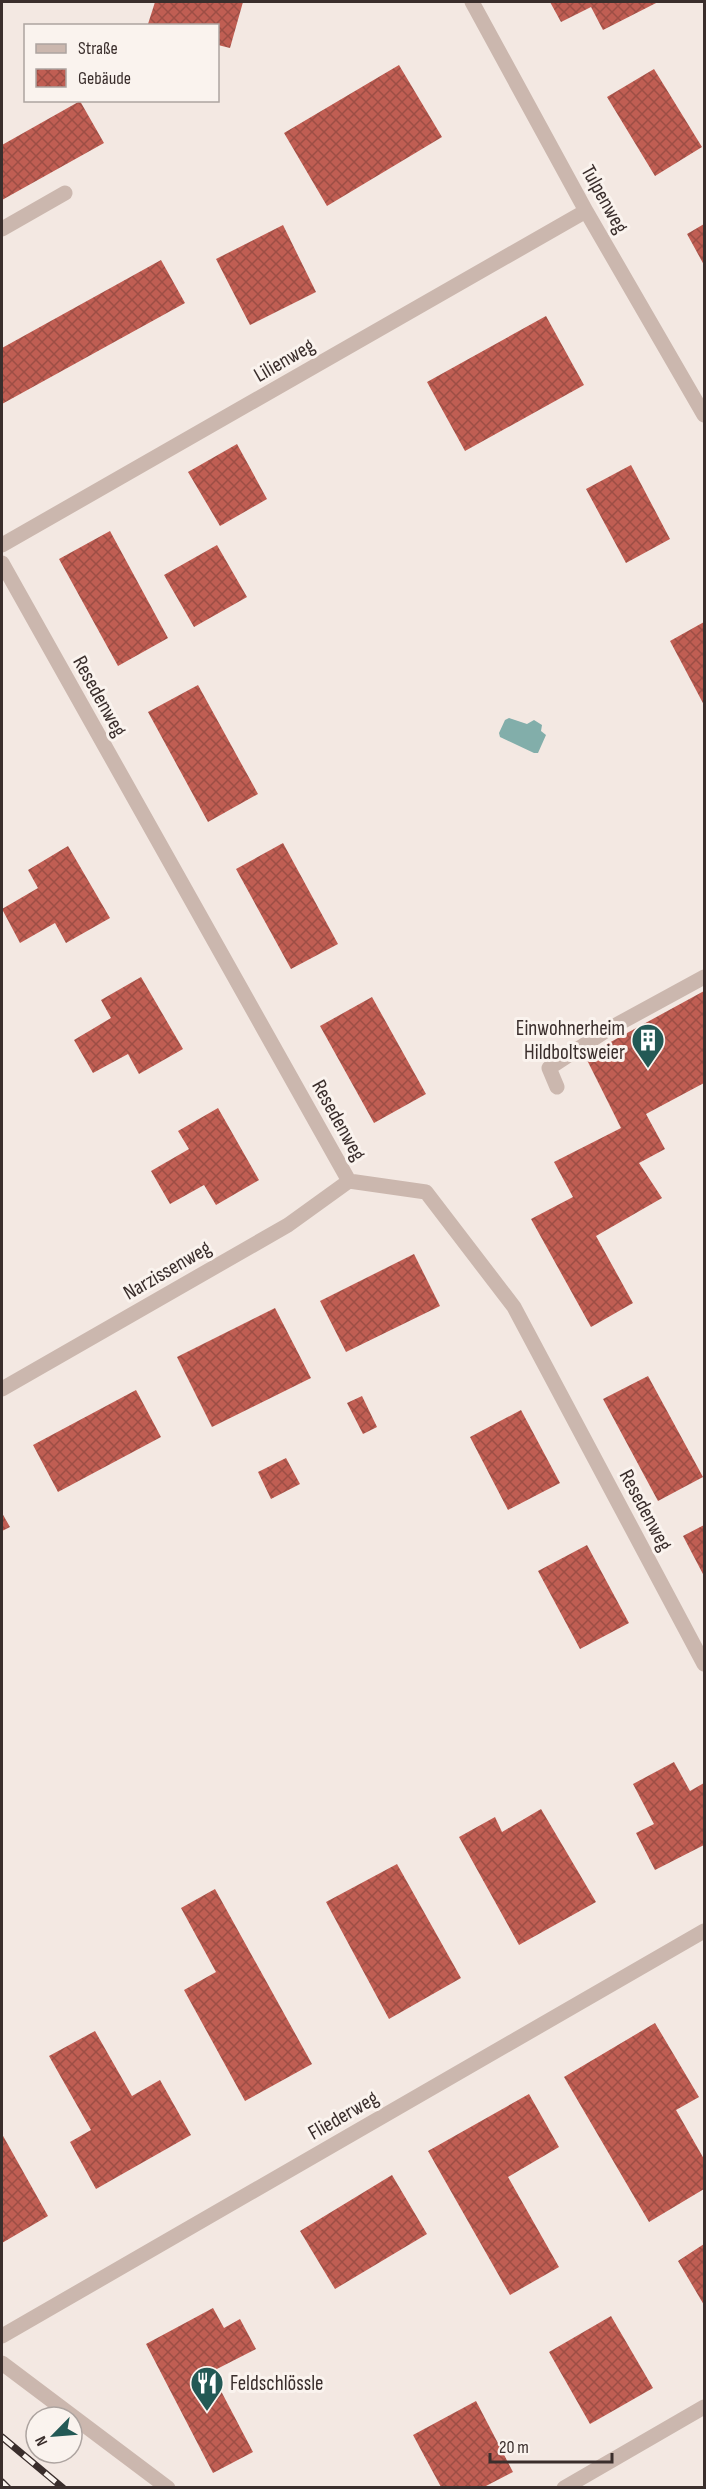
<svg xmlns="http://www.w3.org/2000/svg" width="706" height="2489" viewBox="0 0 706 2489" font-family="'Sofia Sans Condensed',sans-serif">
	<style>
		.water { fill: #82aeaa }
		.building { fill: url(#building-cross-hatch) }
		.lines { fill: none; stroke-linecap: round; stroke-linejoin: round }
		.lane { stroke: #cbb7ae; stroke-width: 15 }
		.street { stroke: #cbb7ae; stroke-width: 15 }
		.rail-casing { stroke: #3a2e2c; stroke-width: 7 }
		.rail { stroke: #faf3ee; stroke-width: 4.5; stroke-dasharray: 14; stroke-linecap: butt }
		.labels { text-anchor: middle; stroke-width: 6; stroke-linejoin: round; paint-order: stroke }
		.street-label { font-size: 21px; fill: #3a2e2c; stroke: #faf3ee }
		.poi-label { font-size: 21px; fill: #3a2e2c; stroke: #faf3ee; text-anchor: end }
	</style>
	<defs>
		<pattern id="building-cross-hatch" width="8" height="8" patternUnits="userSpaceOnUse" patternTransform="scale(1.5)"><rect width="8" height="8" fill="#c05e53"/><path d="M0 0l8 8M0 8l8-8" fill="none" stroke="#9d4e45"/></pattern>
	</defs>
	<rect width="100%" height="100%" fill="#f3e8e2"/>
	<path class="water" d="M509,718L527,724L534,720L542,725L541,731L546,735L538,753H534L500,737L499,733L505,720Z"/>
	<path class="building" d="M155,2H243L230,48L218,45V26L148,24Z
		M550,2H658L603,30L591,7L561,22Z
		M399,65L442,137L327,206L284,133Z
		M654,69L702,147L655,176L607,97Z
		M80,101L104,143L2,200V145Z
		M704,224V265L687,234Z
		M283,225L316,292L250,325L216,259Z
		M161,260L185,303L2,404V348Z
		M546,316L584,385L465,451L427,382Z
		M237,444L267,499L220,526L188,472Z
		M631,465L670,539L626,563L586,489Z
		M110,531L168,638L118,666L59,559Z
		M217,545L247,597L194,627L164,575Z
		M704,622V705L670,641Z
		M198,685L258,794L208,822L148,712Z
		M283,843L338,944L291,969L236,869Z
		M68,846L110,918L66,943L55,923L20,943L2,909L38,888L28,870Z
		M141,977L183,1049L139,1074L128,1054L93,1073L74,1040L111,1018L101,1000Z
		M704,991V1083L646,1114L665,1149L639,1163L662,1198L596,1236L633,1303L591,1327L531,1219L573,1197L554,1162L621,1128L585,1056Z
		M372,997L426,1094L374,1123L320,1026Z
		M218,1108L259,1180L216,1205L204,1185L170,1204L151,1171L189,1149L178,1131Z
		M414,1254L440,1306L346,1352L320,1301Z
		M275,1308L311,1378L212,1427L177,1357Z
		M648,1376L703,1477L658,1501L603,1399Z
		M136,1390L161,1437L58,1492L33,1445Z
		M362,1396L377,1427L363,1434L347,1403Z
		M521,1410L560,1483L508,1510L470,1437Z
		M286,1458L300,1484L271,1499L258,1472Z
		M2,1513L10,1527L2,1531Z
		M704,1525V1576L683,1536Z
		M587,1545L629,1623L580,1649L538,1571Z
		M674,1762L690,1791L704,1783V1845L655,1870L636,1833L654,1824L633,1784Z
		M541,1809L596,1902L519,1945L459,1837L495,1817L502,1832Z
		M397,1864L461,1978L389,2019L326,1902Z
		M215,1889L312,2064L245,2101L184,1990L216,1972L181,1908Z
		M655,2023L699,2097L676,2110L704,2159V2189L649,2222L564,2077Z
		M95,2031L132,2096L160,2080L191,2135L96,2189L70,2142L91,2130L49,2056Z
		M529,2094L559,2147L508,2177L559,2267L510,2295L428,2151Z
		M2,2134L48,2216L2,2243Z
		M392,2175L427,2234L335,2289L300,2231Z
		M704,2244V2305L678,2261Z
		M213,2308L224,2328L240,2319L256,2349L211,2372L253,2452L213,2473L146,2344Z
		M611,2316L653,2388L590,2424L549,2352Z
		M476,2401L513,2472L484,2487H441L413,2435Z"/>
	<g class="lines">
		<path class="lane" d="M2,229L65,193
			M557,1087L549,1068L607,1030L704,977"/>
		<path class="street" d="M472,2L586,211L704,415
			M2,545L586,211
			M2,563L349,1181L426,1192L514,1307L704,1664
			M2,1389L288,1225L349,1181
			M2,2336L704,1931
			M2,2363L168,2488
			M564,2488L704,2407"/>
		<defs>
			<path id="rail" d="M2,2437L63,2488
				M2,2482L8,2488"/>
		</defs>
		<use href="#rail" class="rail-casing"/>
		<use href="#rail" class="rail"/>
	</g>
	<defs>
		<symbol id="building-pin" viewBox="-11 -11 22 30"><path d="M0 17L-7.5 6A9.5 9.5 0 1 1 7.5 6Z" fill="#235955" stroke="#faf3ee"/><path d="M-4-6H4V6H1V3H-1V6H-4ZM-2.5-4.3h1.7v1.8h-1.7ZM.8-4.3h1.7v1.8H.8ZM-2.5-1h1.7V.8h-1.7ZM.8-1h1.7V.8H.8Z" fill="#fff"/></symbol>
		<symbol id="restaurant-pin" viewBox="-11 -11 22 30"><path d="M0 17L-7.5 6A9.5 9.5 0 1 1 7.5 6Z" fill="#235955" stroke="#faf3ee"/><path d="M-5-6h1v4h1v-4h1v4h1v-4h1v5L-1.5 .5V6h-2V.5L-5-1ZM5-6V6H3V1.5H1.5Q1.5-4 5-6Z" fill="#fff"/></symbol>
	</defs>
	<g fill-rule="evenodd">
		<use href="#building-pin" x="629" y="1021" width="38" height="52"/>
		<use href="#restaurant-pin" x="188" y="2364" width="38" height="52"/>
	</g>
	<g class="labels">
		<g class="street-label">
			<text transform="translate(605 199) rotate(61)" y="7">Tulpenweg</text>
			<text transform="translate(284 360) rotate(-30)" y="7">Lilienweg</text>
			<text transform="translate(100 696) rotate(61)" y="7">Resedenweg</text>
			<text transform="translate(339 1120) rotate(61)" y="7">Resedenweg</text>
			<text transform="translate(167 1270) rotate(-30)" y="7">Narzissenweg</text>
			<text transform="translate(646 1510) rotate(62)" y="7">Resedenweg</text>
			<text transform="translate(343 2115) rotate(-30)" y="7">Fliederweg</text>
		</g>
		<g class="poi-label">
			<text x="625" y="1035">Einwohnerheim<tspan x="625" dy="24">Hildboltsweier</tspan></text>
			<text x="230" y="2390" text-anchor="start">Feldschlössle</text>
		</g>
	</g>
	<rect width="706" height="2489" fill="none" stroke="#3a2e2c" stroke-width="6"/>
	<rect x="24" y="24" width="195" height="78" fill="#faf3ee" stroke="#ada4a0" stroke-width="1.5"/>
	<rect x="36" y="44" width="30" height="9" fill="#cbb7ae" stroke="#ada4a0" stroke-width="1.5"/>
	<text x="78" y="54" font-size="18" fill="#3a2e2c">Straße</text>
	<rect x="36" y="69" width="30" height="18" fill="url(#building-cross-hatch)" stroke="#ada4a0" stroke-width="1.5"/>
	<text x="78" y="84" font-size="18" fill="#3a2e2c">Gebäude</text>
	<g transform="translate(54 2435) rotate(245)"><circle r="28" fill="#faf3ee" stroke="#ada4a0" stroke-width="1.5"/>
	<path d="M0-4.5L10 22L0 15L-10 22Z" fill="#235955"/>
	<text y="-9" font-size="16" font-weight="bold" text-anchor="middle" fill="#3a2e2c">N</text>
	</g>
	<path d="M490 2453v9h122v-9" fill="none" stroke="#3a2e2c" stroke-width="3"/>
	<text x="499" y="2453" font-size="18" fill="#3a2e2c" stroke="#faf3ee" stroke-width="4.5" paint-order="stroke">20 m</text>
</svg>
